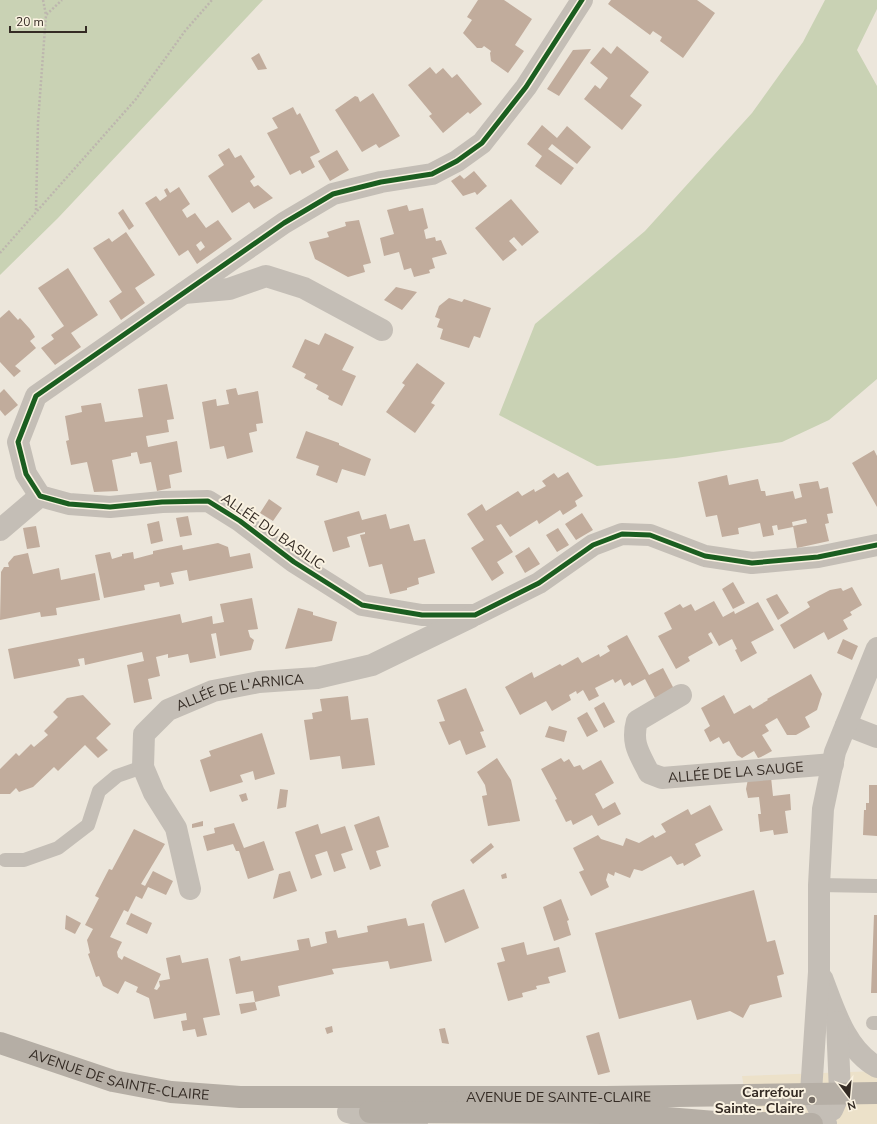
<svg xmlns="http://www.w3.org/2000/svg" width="877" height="1124" viewBox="0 0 877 1124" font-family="'Nunito Sans',sans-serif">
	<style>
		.green { fill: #c9d2b4 }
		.plaza { fill: #ece1c9 }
		.building { fill: #c1ac9c; fill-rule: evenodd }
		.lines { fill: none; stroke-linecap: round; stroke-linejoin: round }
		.path { stroke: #bdb6ae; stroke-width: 2.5; stroke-dasharray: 2 2; stroke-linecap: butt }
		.service { stroke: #c4beb6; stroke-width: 14 }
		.minor { stroke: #c4beb6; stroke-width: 22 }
		.secondary { stroke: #b5aea5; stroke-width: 22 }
		.cycleway-casing { stroke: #faf2e1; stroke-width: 8 }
		.cycleway { stroke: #1b5e20; stroke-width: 5 }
		.poi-dot { fill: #746c64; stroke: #faf2e1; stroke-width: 1.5 }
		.labels { text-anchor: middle; stroke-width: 4; stroke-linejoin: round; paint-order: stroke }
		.street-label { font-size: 14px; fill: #342b24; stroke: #faf2e1 }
		.poi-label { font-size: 14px; font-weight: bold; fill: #342b24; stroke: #faf2e1; text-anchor: end }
	</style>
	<rect width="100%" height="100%" fill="#ece6db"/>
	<path class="green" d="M0,0H263L58,218L0,275Z
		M825,0H877V9L857,50L877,86V379L829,420L782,442L676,458L597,466L499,415L535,324L645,231L752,113L803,42Z"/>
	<path class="plaza" d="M877,1071V1124H750L742,1076Z"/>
	<path class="building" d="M478,0H504L532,19L515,45L524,51L508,73L491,61L490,53L491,51L484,46L482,48H477L463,33L472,20L467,17Z
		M611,0H697L715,13L683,58L660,41L662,37L653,31L650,35L608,4Z
		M617,46L649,72L630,96L642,105L622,130L584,99L595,85L600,89L608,78L590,63L603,47L611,54Z
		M591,49L559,96L547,89L573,50Z
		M259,53L267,69L258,70L251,58Z
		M430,67L436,74L443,68L452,78L457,74L482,104L470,114L468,112L443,133L429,116L432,114L408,85Z
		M373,93L400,136L379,148L376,144L362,152L335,110L355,96L358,97L360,102Z
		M293,107L297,115L300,113L320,152L310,157L315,167L302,174L300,170L290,175L267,133L278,128L272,118Z
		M542,125L557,138L567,126L591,147L577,164L552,144L548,149L574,168L561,185L535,166L542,156L527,144Z
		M229,148L235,158L241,155L255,177L250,181L254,187L258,185L273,198L254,209L249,202L232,213L208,176L224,165L218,155Z
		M337,150L349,170L330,181L318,161Z
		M474,171L487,186L477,195L475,192L463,196L451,181L460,175L464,179Z
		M179,187L190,204L182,210L187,218L195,213L206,228L218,220L232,239L197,264L188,250L179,256L145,203L156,196L160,201L167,196L164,190L167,188L170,193ZM201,241L205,247L200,251L196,245Z
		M511,199L539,232L522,246L514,237L509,241L517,250L503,261L475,228Z
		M407,205L409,211L423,208L428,228L424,230L426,239L435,237L436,241L441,240L447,254L432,258L435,268L429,270L430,273L414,277L411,268L404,270L399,252L384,256L380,238L394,234L387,210Z
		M123,209L134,226L129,230L118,213Z
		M359,220L371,263L363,265L365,272L348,277L315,259L309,242L329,237L327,232L346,226L345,222Z
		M126,232L155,275L135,288L145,303L121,320L109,301L122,292L93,248L109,238L112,242Z
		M68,268L98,315L71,333L81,347L55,365L41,348L54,339L51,335L64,326L38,288Z
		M396,287L417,292L402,310L384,300Z
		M449,298L462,302L464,299L491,308L480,338L474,336L469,348L440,339L443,329L437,327L440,319L435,317L439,306Z
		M9,310L18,320L20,318L30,329L35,337L30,341L36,348L15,366L21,371L14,377L0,362V318Z
		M325,333L354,347L342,370L356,376L342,406L328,399L329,396L316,389L318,385L304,378L306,374L292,367L305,339L319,345Z
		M417,363L445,383L431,403L435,405L415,433L386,412L405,385L402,383Z
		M167,384L174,419L167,420L169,432L146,436L148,447L177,441L182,472L169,475L171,488L157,491L151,462L140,464L137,452L131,453V456L112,460L118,491L94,492L87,462L71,465L66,441L69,440L65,416L82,412L81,406L101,403L105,422L143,417L138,389Z
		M236,388L238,395L258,391L263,423L256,424L257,431L249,433L253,452L227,459L224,446L210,449L202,402L216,399L217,406L229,404L226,390Z
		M4,389L18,405L5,416L0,410V393Z
		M306,431L339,443V445L371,459L365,476L342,469L337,483L316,475L319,466L296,458Z
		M874,450L877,456V507L852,463Z
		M568,472L583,496L575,501L577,506L563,515L560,510L539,524L537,520L510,537L501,524L496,526L513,552L497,562L504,573L492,581L471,548L484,540L467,514L482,504L486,511L518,491L522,496L534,489L535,492L546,486L542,481L554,473L558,478Z
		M727,475L729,485L758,479L761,491H765L766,496L793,491L795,499L802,497L799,484L818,481L820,489L828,487L833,513L827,514L829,523L825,524L829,541L797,548L793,526L807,523L806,519L792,522L793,527L778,530L777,525L772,526L774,535L763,537L760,523L738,528L739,534L722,537L717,515L706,517L698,482Z
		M269,499L282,508L273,521L260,513Z
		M359,511L362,520L386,514L390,529L409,524L414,541L425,539L435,573L418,578L419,584L407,588V590L390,594L382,564L369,567L360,535L365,534V532L347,537L350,547L333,552L324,521Z
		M582,513L593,530L576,540L565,524Z
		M188,516L192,535L180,537L176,518Z
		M159,521L163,541L151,544L147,524Z
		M36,526L40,547L27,549L23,528Z
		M558,528L569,545L557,552L546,535Z
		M218,543L228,547L230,557L250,553L253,568L189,581L187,570L171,573L174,584L160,587L159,582L144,585L145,590L104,598L95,555L110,552L112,559L122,556V554L133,552L134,559L153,554V551L182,545L183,550Z
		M529,547L540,564L525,573L515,556Z
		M28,553L33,574L59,568L61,580L95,573L100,600L56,608L57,615L41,617L40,612L0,620L1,572L4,567H9L8,563L14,556Z
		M733,582L745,603L733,609L722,589Z
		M852,587L862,605L850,612L852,615L843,620L848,629L828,640L824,632L794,649L780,625L810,607L807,602L830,590L841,588L843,591Z
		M777,594L789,613L778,620L766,599Z
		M252,598L258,629L248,630L250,637L254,640L251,650L220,656L216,633L211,634L216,658L190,663L188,654L168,658V654L156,657L160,676L148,679L152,699L134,703L127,665L144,661L142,652L85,665L84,658L78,659L80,666L14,679L8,649L180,614L182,623L212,616L213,624L224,622L220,604Z
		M714,601L723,617L734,611L735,614L758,602L774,630L751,642L757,653L741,662L735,650L737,649L732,639L719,646L711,632L708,634L713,643L688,657L690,661L676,669L658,636L672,629L664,613L680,604L683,608L691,604L695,611Z
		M298,608L313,612V615L337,622L332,641L285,649Z
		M627,635L649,675L663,668L674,689L655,698L645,679L632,686L630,682L624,686L621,679L615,683L613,679L595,688L599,696L589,701L583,690L577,694L576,691L569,695L571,700L552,711L546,701L520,715L505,687L532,672L534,678L560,664L562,666L578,657L582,663L599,654L600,657L610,651L607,646Z
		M843,639L858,646L852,660L837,653Z
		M811,674L822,694L817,710L805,717L810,727L796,735H787L777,718L765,725L769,731L762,735L772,751L761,757L758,758L754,751L742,758L737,755L729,741L723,744L719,737L710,742L704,730L710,726L701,708L724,695L734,714L750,705L753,709L768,700L767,699Z
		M466,688L484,731L480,732L486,747L466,755L460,740L449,745L439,722L445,721L437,700Z
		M83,695L111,724L96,738L108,750L98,758L85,745L58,771L54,767L33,787L19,792L16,788L10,794H0V769L16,753L19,756L31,744L34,747L48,735L44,731L58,717L53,712L67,698Z
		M348,696L351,720L368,718L375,765L342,769L340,756L310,760L304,720L313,719L312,713L322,711L320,699Z
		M604,702L615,722L604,728L594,708Z
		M587,712L598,731L587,737L577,718Z
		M549,726L567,731L564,742L545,737Z
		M262,733L275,774L255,780L253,771L240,775L243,782L210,792L200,760L211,756L209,751Z
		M497,758L511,780L520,821L488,826L482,796L487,795L485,785L477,772Z
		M561,758L564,762L569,759L574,767L580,765L583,770L601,760L614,783L595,794L603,809L615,802L621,814L598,826L592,815L573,825L571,820L566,822L555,800L557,799L541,769Z
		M771,777L773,796L790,794L791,810L785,811L788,833L774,835L773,830L760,832L758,814H761L759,797L748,798L746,789L748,779Z
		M869,785H877V836L863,835L864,810H866V803H869Z
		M280,789L288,790L286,807L277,809Z
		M246,793L248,800L242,802L239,795Z
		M710,805L723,830L695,844L701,856L684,866L683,863L677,865L671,856L642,871L634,869L630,878L615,872L614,876L608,873L606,880L609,887L591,896L579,872L584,870L573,848L598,835L601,839L623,846L626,838L639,843L653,835L655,838L666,832L661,824L688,809L691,815Z
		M379,816L389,847L376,851L381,866L370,870L354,825Z
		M203,821V826L192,828V824Z
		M234,823L244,848L264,841L274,870L248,879L239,851H236L233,844L207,851L203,836L215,833L214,828Z
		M318,824L321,834L345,826L353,850L341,854L346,868L334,872L327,851L315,855L322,875L311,879L295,832Z
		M134,829L165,844L141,884L145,886L153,871L173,881L166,895L148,887L142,899L136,896L128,912L124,910L110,937L122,942L117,952L118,957L122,960L124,956L161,974L154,989L157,990L160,986L159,981L170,979L166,958L180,955L182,963L208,958L220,1015L203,1018L207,1035L197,1037L195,1029L183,1031L181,1021L187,1020L186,1013L154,1019L149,998L136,992L138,987L125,981L118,994L103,986L99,976L96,977L88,954L90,953L87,940L93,929L85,925L99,898L95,896L109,869L112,870Z
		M491,843L494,847L473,864L470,860Z
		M290,871L297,891L273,899L279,874Z
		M506,873L507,878L502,879L501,875Z
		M464,889L479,928L445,943L431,905L433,901Z
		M754,890L767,942L775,940L784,974L777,976L782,997L750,1005L743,1018L730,1011L697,1020L691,1000L619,1019L595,933Z
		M561,899L569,920L567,921L571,935L554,941L543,907Z
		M131,913L152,923L147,934L126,924Z
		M66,915L81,923L75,934L65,929Z
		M874,915H877V993H871Z
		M406,918L408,926L424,923L432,961L390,969L388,961L332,969L334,974L278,986L280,996L255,1002L253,991L236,994L229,959L240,956L241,961L299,950L297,940L309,938L311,947L327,943L325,932L336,930L338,938L368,932L367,926Z
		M524,942L527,955L559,947L566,972L548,977L550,983L536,986L537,989L522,993L523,997L508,1001L497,963L505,961L501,948Z
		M255,1002L257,1010L241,1014L239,1004Z
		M332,1026L333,1032L327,1034L325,1028Z
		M445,1028L449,1044L442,1043L439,1029Z
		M599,1032L610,1072L598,1075L586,1036Z"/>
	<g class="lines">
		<path class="path" d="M43,0L46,15L62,0
			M36,210L38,122L46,15
			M0,253L136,99L185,31L212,0"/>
		<path class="service" d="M5,860H24L58,848L88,825L99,791L117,776L143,767
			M819,885L877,886
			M873,1023H877"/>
		<g class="minor">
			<path d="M582,0L526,87L482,143L457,161L432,174L381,182L333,194L284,223L36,396L18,442L26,474L40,496L69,504L110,507L162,502L208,501L240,521L294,562L362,605L422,615H475L539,583L593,545L622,534L650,535L705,556L752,563L818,557L877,545"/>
			<path d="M184,293L229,289L266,276L304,288L382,330"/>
			<path d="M0,530L40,496"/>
			<path id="s1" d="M681,695L637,721C631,743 639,753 649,773L662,778L833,764"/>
			<path d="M846,725L877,737"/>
			<path id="s2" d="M190,889L176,828L154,793L143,767L144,734L168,710L213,691L259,682L317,678L372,665L471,617"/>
			<path d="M822,978C834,1009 845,1049 877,1067"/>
			<path d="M832,1110L840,1092L837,1022"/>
			<path d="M348,1112L380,1120L417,1124"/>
			<path d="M826,1124L811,1092L819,972V885L823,809L835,752L877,648"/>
		</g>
		<g class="secondary">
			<path id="s3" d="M0,1043L113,1081L171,1092L240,1097H606L877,1093"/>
			<path d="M370,1112L606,1113L715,1122L812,1124"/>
		</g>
		<defs>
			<path id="cycleway" d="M582,0L526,87L482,143L457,161L432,174L381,182L333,194L284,223L36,396L18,442L26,474L40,496L69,504L110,507L162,502L208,501L240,521L294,562L362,605L422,615H475L539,583L593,545L622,534L650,535L705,556L752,563L818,557L877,545"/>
		</defs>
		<use href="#cycleway" class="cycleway-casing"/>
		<use href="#cycleway" class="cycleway"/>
	</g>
	<circle class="poi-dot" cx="812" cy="1100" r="4"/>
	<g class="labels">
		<g class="street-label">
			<text transform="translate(273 531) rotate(35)" y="5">ALLÉE DU BASILIC</text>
			<text dy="5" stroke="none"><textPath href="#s2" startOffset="274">ALLÉE DE L'ARNICA</textPath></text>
			<text dy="5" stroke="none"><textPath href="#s1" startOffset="194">ALLÉE DE LA SAUGE</textPath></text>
			<text dy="5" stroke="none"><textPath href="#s3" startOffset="124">AVENUE DE SAINTE-CLAIRE</textPath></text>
			<text dy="5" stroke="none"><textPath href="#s3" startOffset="566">AVENUE DE SAINTE-CLAIRE</textPath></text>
		</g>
		<g class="poi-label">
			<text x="804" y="1097">Carrefour<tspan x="804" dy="16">Sainte- Claire</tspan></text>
		</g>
	</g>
	<g transform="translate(849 1096) rotate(164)" stroke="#faf2e1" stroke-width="3" paint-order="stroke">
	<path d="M0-3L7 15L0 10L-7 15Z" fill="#342b24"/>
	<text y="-6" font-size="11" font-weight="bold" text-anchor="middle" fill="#342b24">N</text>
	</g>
	<path d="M10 26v6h76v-6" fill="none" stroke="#342b24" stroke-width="2"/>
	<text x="16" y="26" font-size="12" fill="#342b24" stroke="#faf2e1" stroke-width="3" paint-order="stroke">20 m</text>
</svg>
